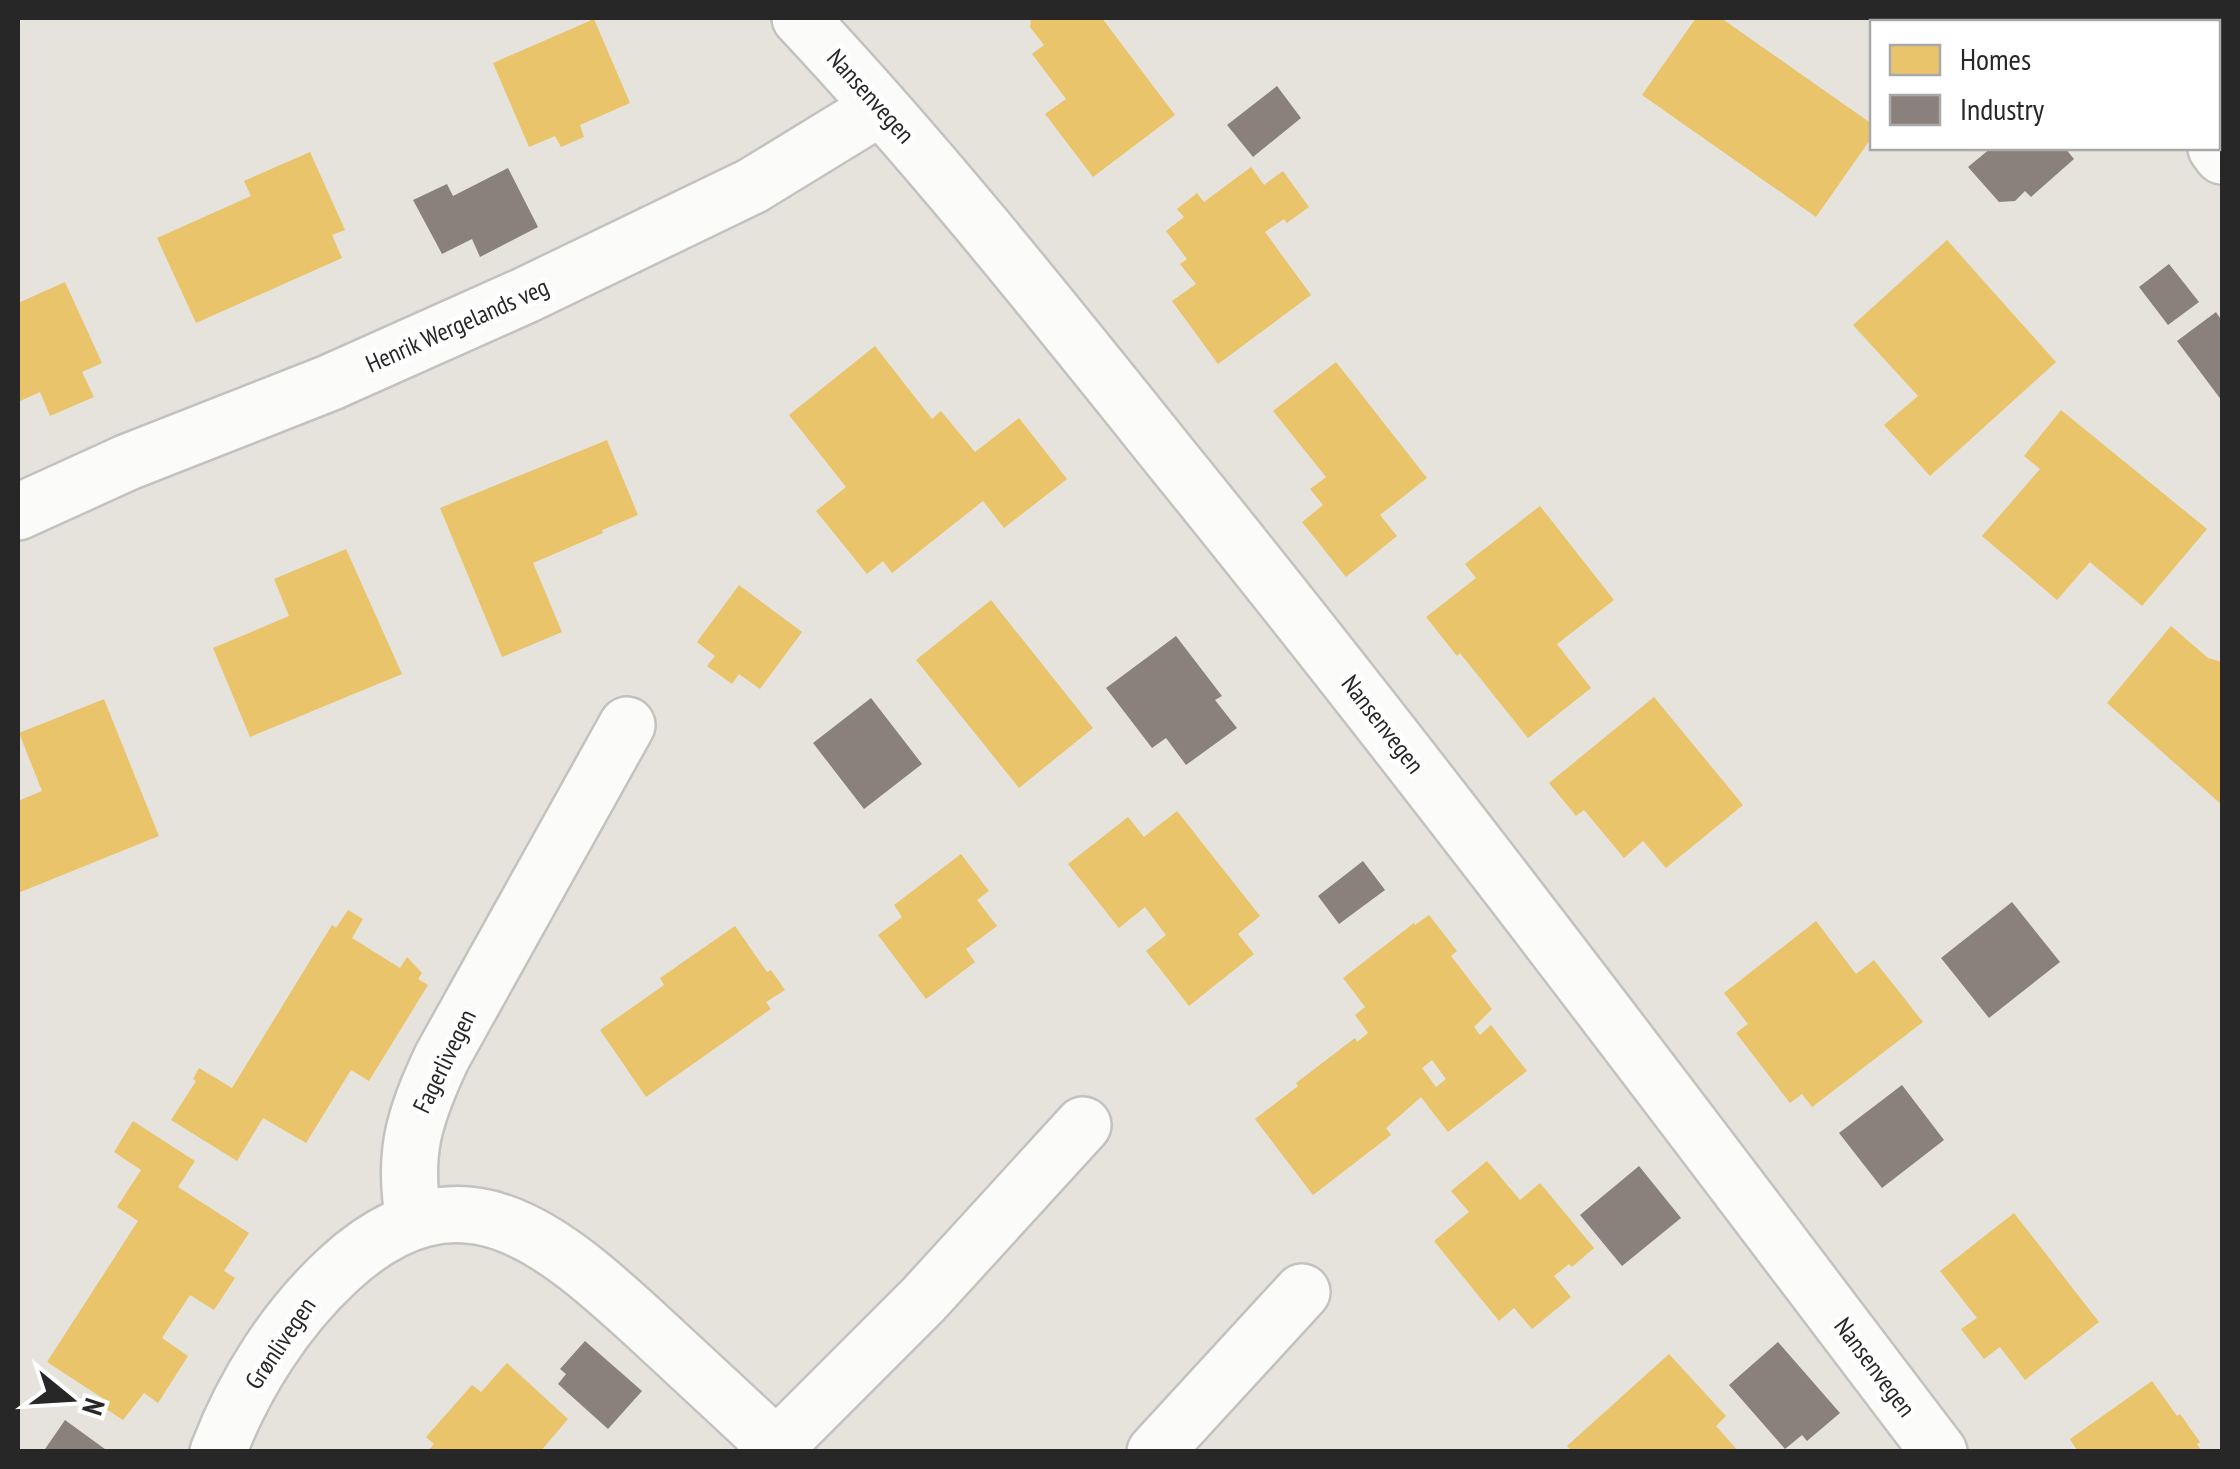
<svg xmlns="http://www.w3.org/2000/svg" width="2240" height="1469" viewBox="0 0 2240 1469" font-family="'PT Sans Narrow',sans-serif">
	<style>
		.homes { fill: #e9c46a; fill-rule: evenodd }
		.industry { fill: #8a817c }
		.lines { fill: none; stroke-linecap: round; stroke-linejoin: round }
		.minor-casing { stroke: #c3c2c1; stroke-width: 60 }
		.minor { stroke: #fbfbfa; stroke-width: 55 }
		.labels { text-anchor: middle; stroke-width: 10; stroke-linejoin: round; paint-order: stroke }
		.street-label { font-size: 25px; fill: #272727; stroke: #fff }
	</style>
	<rect width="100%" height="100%" fill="#e5e3dc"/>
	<path class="homes" d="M1031,18H1102L1175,115L1093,177L1045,114L1066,99L1032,54L1044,45L1030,27Z
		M1696,18H1721L1872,124V137L1816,217L1642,95Z
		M594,19L630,103L580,125L584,137L561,147L555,136L529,147L493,63Z
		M310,152L345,230L332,235L342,258L196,323L157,238L251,196L244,181Z
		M1251,167L1264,185L1283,171L1309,207L1287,223L1284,219L1265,232L1311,295L1218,364L1172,301L1196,284L1180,264L1187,259L1166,231L1184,217L1177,209L1197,193L1204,202Z
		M1947,240L2056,362L1930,476L1884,425L1918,396L1853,325Z
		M65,282L102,363L82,372L94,397L50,416L40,392L18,402V303Z
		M875,346L932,419L941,411L975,452L1019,418L1067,479L1004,528L983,501L892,573L883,561L867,574L816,511L846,487L789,415Z
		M1336,362L1427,478L1380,515L1397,536L1346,577L1302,522L1323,505L1310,489L1326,477L1273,411Z
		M2061,410L2207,529L2142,606L2090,562L2057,600L1982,536L2040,469L2024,456Z
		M607,440L638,515L602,530L603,533L533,563L562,632L502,657L440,508Z
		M1540,506L1614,600L1557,644L1591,688L1528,738L1460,653L1457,656L1426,617L1476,578L1465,564Z
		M346,549L402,674L250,737L213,648L289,616L274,579Z
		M739,585L802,632L760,689L739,674L732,684L707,666L715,656L697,642Z
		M991,600L1093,728L1019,788L916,660Z
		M2171,626L2208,658L2222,662V805L2107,703Z
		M1654,697L1743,805L1666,868L1643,841L1624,858L1584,810L1576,816L1549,783Z
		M104,699L159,836L18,893V801L42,791L19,733Z
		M1177,811L1260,916L1238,934L1254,954L1189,1006L1146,951L1166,935L1145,907L1119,928L1068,864L1128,817L1144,837Z
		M961,854L989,891L977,900L997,926L966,949L975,962L926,999L878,935L902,917L894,905Z
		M348,910L363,919L352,938L400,968L407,957L422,973L418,979L428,985L369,1081L351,1070L306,1143L263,1118L237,1161L171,1120L196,1081L193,1079L199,1068L232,1088L332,925L336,928Z
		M1429,915L1457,951L1451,956L1492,1009L1474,1027L1480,1035L1491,1025L1527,1071L1448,1132L1421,1097L1386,1128L1391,1135L1313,1195L1255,1119L1298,1086L1296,1083L1355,1038L1357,1042L1368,1033L1355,1015L1365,1007L1343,978L1414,923L1415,925ZM1432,1060L1446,1079L1436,1087L1422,1068Z
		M1816,921L1856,974L1874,960L1923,1022L1812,1107L1802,1094L1790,1103L1736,1033L1748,1024L1724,993Z
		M735,926L767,972L771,970L785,990L766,1002L771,1009L646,1097L600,1030L664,985L660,978Z
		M133,1121L195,1161L178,1187L249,1233L224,1271L235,1278L214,1310L190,1295L162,1338L188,1356L158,1403L144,1393L123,1420L106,1409L110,1403L47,1362L138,1221L117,1207L141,1170L114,1152Z
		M1487,1161L1520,1200L1540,1183L1594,1248L1572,1267L1569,1264L1554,1276L1571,1297L1532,1329L1514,1308L1499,1321L1434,1241L1469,1212L1451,1191Z
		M2014,1213L2099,1322L2025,1380L2000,1347L1984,1359L1961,1329L1977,1318L1940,1271Z
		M1669,1354L1726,1416L1716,1426L1739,1452H1572L1567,1446Z
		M507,1363L568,1419L540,1452H427L434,1444L426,1437L472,1385L481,1392Z
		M2152,1381L2177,1416L2180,1414L2200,1442L2197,1444L2202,1452H2078L2070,1439Z"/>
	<path class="industry" d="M1277,86L1301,118L1253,157L1227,125Z
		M1991,148H2065L2074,159L2031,197L2025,191L2015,201L1999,202L1968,167Z
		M508,168L538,227L480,257L472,239L442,254L413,200L447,184L453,196Z
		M2169,264L2199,302L2168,325L2139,287Z
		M2216,312L2222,321V401L2177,341Z
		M1176,636L1222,696L1215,700L1237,728L1186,765L1166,738L1152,748L1106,688Z
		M871,698L922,764L864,809L813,743Z
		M1363,861L1385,890L1339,924L1318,896Z
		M2012,902L2060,962L1989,1018L1941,958Z
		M1902,1085L1944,1140L1882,1188L1839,1133Z
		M1639,1166L1681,1218L1622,1266L1580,1215Z
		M585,1341L642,1391L608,1429L558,1384L566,1374L560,1369Z
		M1778,1342L1840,1413L1807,1441L1802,1435L1785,1449L1729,1385Z
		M65,1420L109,1452H43Z"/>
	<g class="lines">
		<defs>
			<path id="minor" d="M800,18C934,161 1056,315 1179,468C1440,790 1688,1122 1939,1452
				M2118,18L2122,22
				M2216,148L2222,156
				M18,512L128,462L329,383L526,295L752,186L881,107
				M414,1221C402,1153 414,1117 442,1057L627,725
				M777,1446L924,1299L1083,1125
				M218,1452C244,1384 285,1319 338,1270C460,1157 550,1237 649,1328C693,1369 738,1410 782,1452
				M1155,1452L1302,1292"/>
		</defs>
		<use href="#minor" class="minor-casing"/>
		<use href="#minor" class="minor"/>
	</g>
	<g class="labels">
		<g class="street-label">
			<text transform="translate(871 96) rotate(48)" y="9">Nansenvegen</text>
			<text transform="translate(457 325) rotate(-24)" y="9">Henrik Wergelands veg</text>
			<text transform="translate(1383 724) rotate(52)" y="9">Nansenvegen</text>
			<text transform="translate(444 1061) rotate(-64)" y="9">Fagerlivegen</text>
			<text transform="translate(280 1343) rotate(-56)" y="9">Grønlivegen</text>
			<text transform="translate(1875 1367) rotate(53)" y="9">Nansenvegen</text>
		</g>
	</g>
	<rect width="2240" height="1469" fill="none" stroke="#272727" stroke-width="40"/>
	<rect x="1870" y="20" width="350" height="130" fill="#ffffff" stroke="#a9a9a9" stroke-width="2.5"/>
	<rect x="1890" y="45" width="50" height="30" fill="#e9c46a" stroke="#a9a9a9" stroke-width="2.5"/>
	<text x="1960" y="70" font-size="30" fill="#272727">Homes</text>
	<rect x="1890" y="95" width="50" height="30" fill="#8a817c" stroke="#a9a9a9" stroke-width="2.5"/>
	<text x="1960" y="120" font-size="30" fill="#272727">Industry</text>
	<g transform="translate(70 1399) rotate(108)" stroke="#ffffff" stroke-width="8" paint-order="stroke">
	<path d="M0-8L18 38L0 25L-18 38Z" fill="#272727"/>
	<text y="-15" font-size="28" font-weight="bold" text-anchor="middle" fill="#272727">N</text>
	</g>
</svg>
